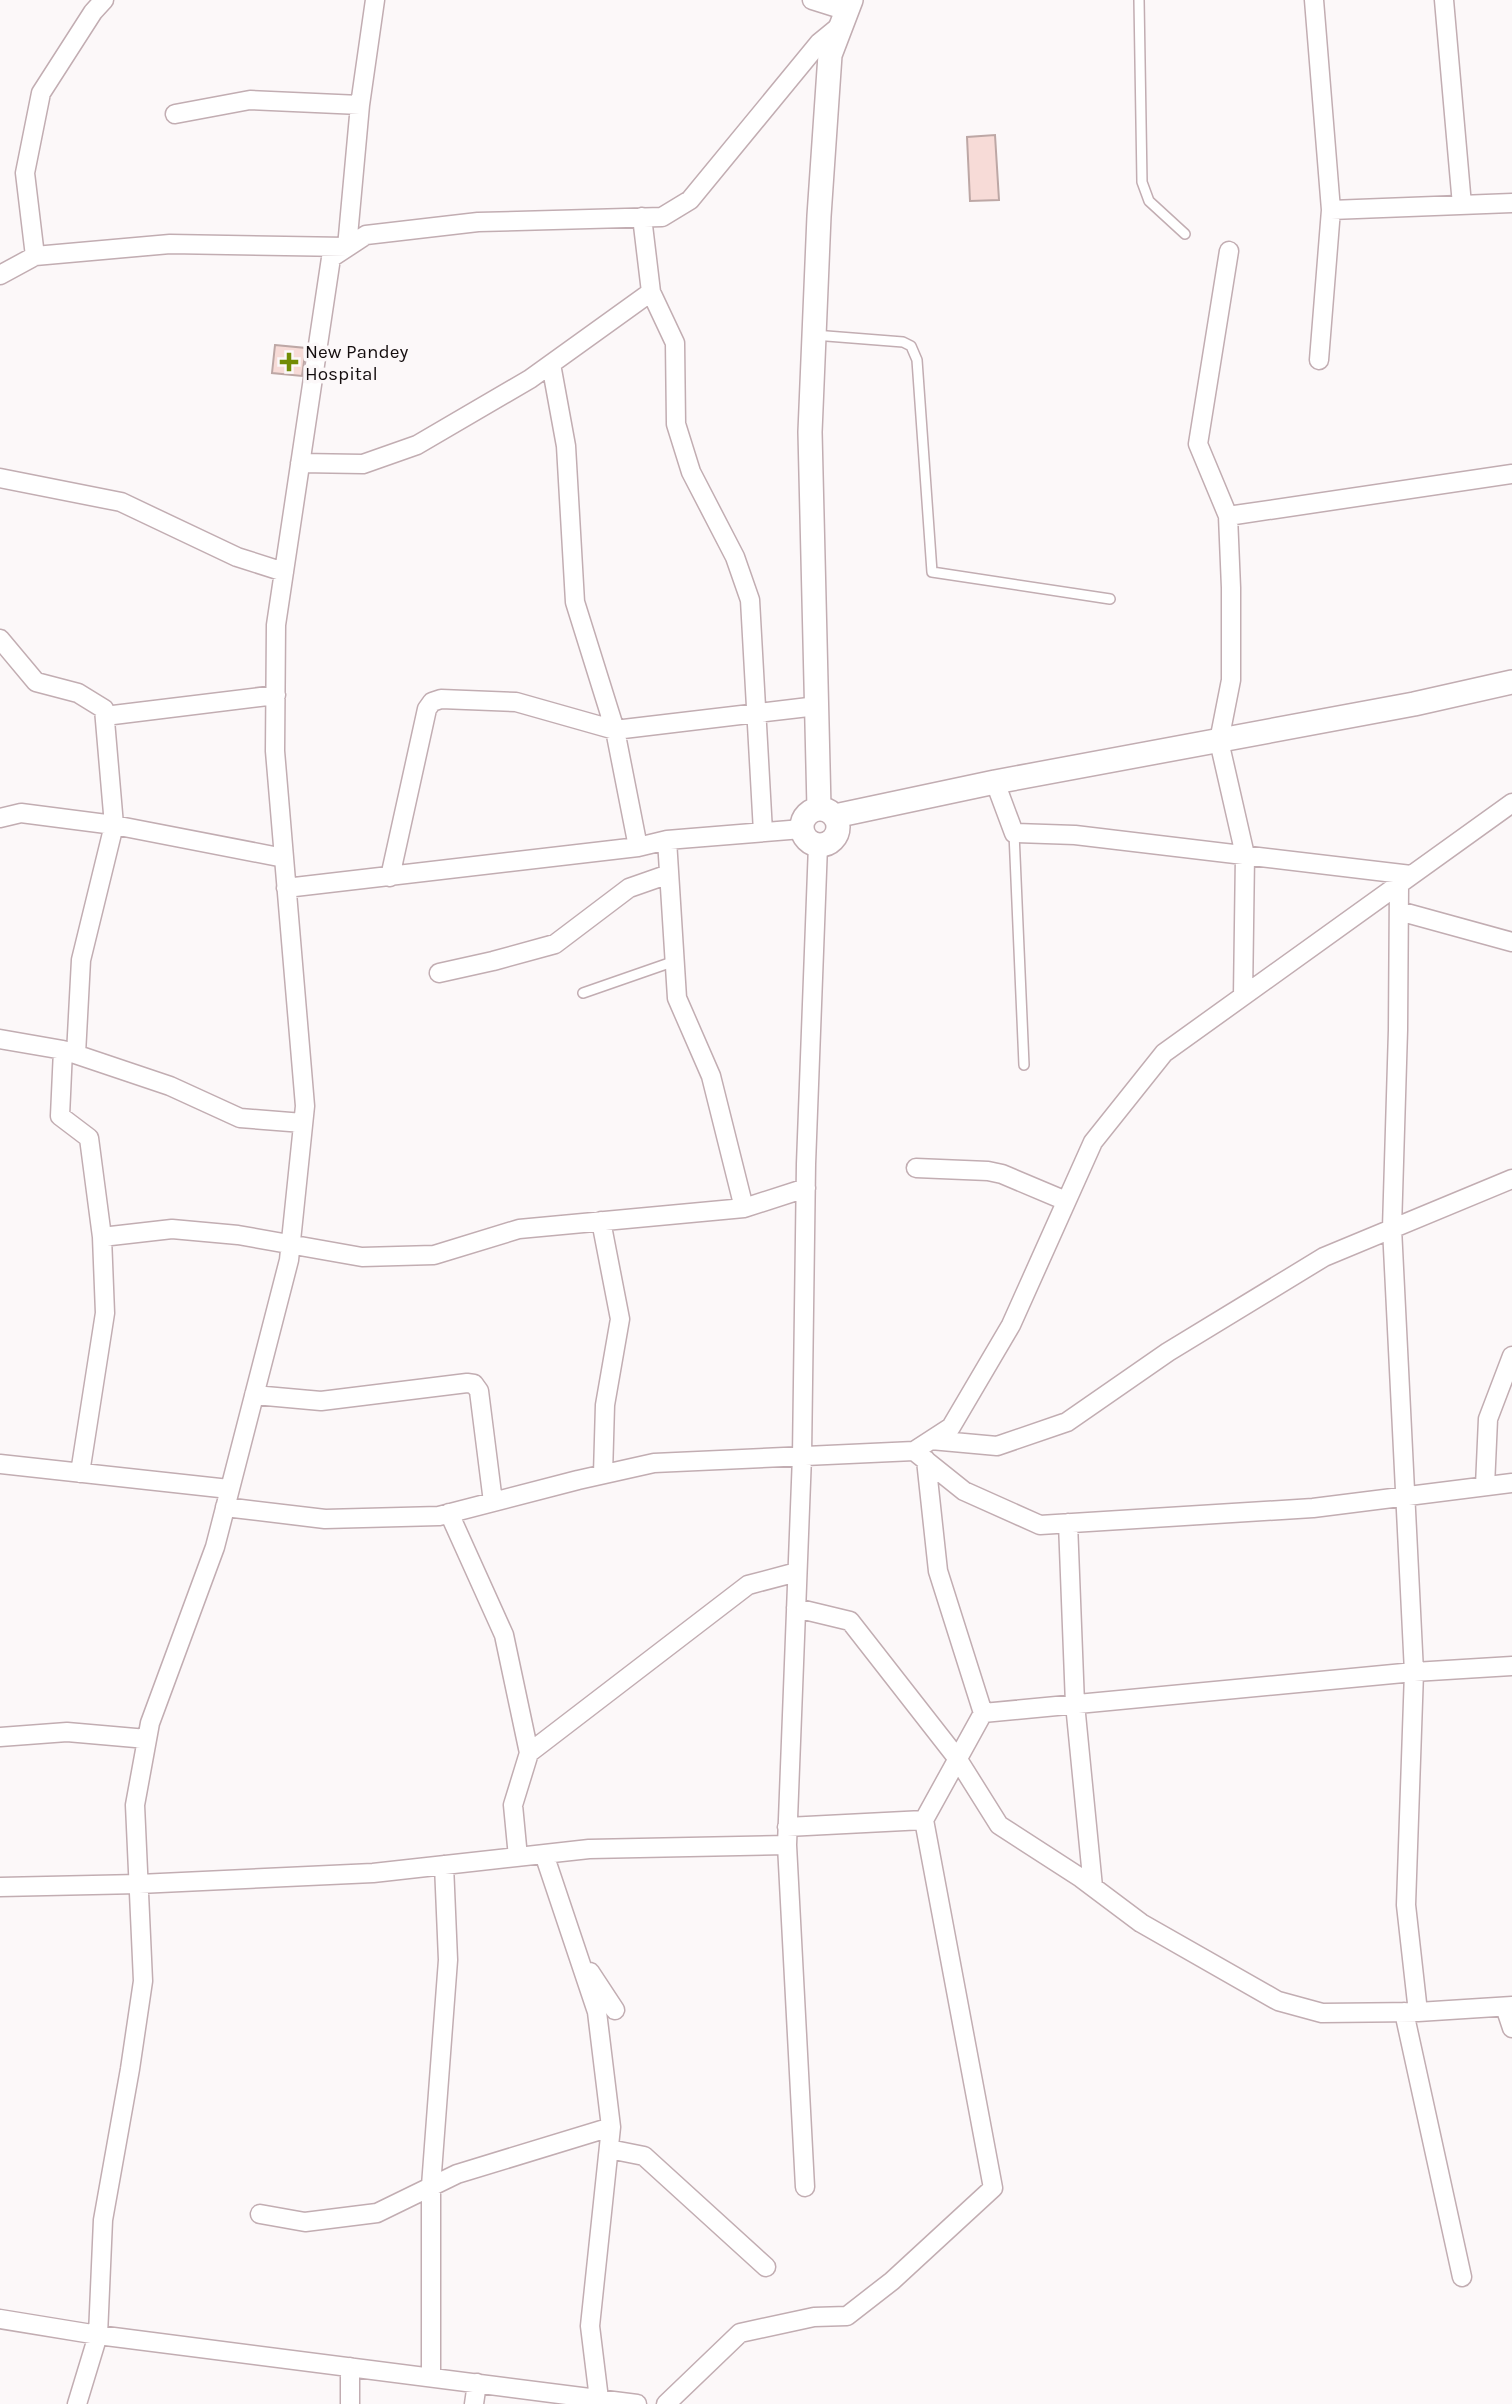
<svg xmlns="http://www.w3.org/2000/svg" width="1512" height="2404" viewBox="0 0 1512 2404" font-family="Karla,sans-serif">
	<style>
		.building { fill: #f7dbd7; stroke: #bda7a5; stroke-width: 2 }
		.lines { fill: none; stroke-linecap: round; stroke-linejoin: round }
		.service-casing { stroke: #c2adb2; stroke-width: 12 }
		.minor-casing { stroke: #c2adb2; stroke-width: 21 }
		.tertiary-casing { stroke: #c2adb2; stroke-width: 26 }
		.service { stroke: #fff; stroke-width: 9 }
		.minor { stroke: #fff; stroke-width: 18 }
		.tertiary { stroke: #fff; stroke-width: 23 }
		.poi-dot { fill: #728c05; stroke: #fcf8f9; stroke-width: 2.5 }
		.labels { text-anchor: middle; stroke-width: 7; stroke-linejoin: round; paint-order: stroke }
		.poi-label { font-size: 19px; fill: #150e0f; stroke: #fcf8f9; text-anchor: start }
	</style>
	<rect width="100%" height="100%" fill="#fcf8f9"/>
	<path class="building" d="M995,135L999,200L970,201L967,137Z
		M275,345L306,348L302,376L272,373Z"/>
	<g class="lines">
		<defs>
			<path id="service" d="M1139,0L1142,182L1149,201L1185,234
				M814,335L903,342L911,346L917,360L932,572L1110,599
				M1014,833L1024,1065
				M583,993L675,961"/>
			<path id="minor" d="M812,0L847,11
				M1314,0L1331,210L1319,360
				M1444,0L1462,205
				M175,114L250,100L360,105
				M1331,210L1512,203
				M642,217L651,292L675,343L676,424L691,472L735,557L750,600L763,832
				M1229,251L1198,444L1228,516L1231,588V680L1219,741L1245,855L1243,996
				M35,256L25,173L41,93L93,12L104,0
				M0,275L35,256L170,244L347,247L360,105L375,0
				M551,364L566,446L575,602L615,730L638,847
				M300,463L363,464L417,445L530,379L651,292
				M0,478L121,502L237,557L284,572
				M1228,516L1512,474
				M0,639L36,682L78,693L104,709L114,825L81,960L76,1054
				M105,716L276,695
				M995,782L1014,833L1075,835L1411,875
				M0,818L21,813L114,825L284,858
				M667,840L677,998L711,1076L744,1208
				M390,877L427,709L432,702L441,699L516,702L615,730L817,706
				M1399,885L1398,1030L1392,1228L1414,1672L1406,1905L1418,2012
				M286,888L638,847L667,840L802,829
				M1399,911L1512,942
				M439,973L493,961L555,944L629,888L669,874
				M0,1039L63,1050L170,1086L240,1118L303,1123
				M63,1050L60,1116L89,1138L102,1237L105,1313L80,1473
				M916,1168L988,1171L1002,1174L1066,1201
				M601,1221L620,1319L605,1405L603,1474
				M102,1237L172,1229L238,1235L362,1257L434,1255L519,1229L744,1208L806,1188
				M254,1395L321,1401L467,1383L474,1384L479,1391L493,1502
				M931,1440L997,1446L1067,1422L1168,1352L1324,1257L1512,1179
				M914,1451L964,1491L1040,1525L1313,1508L1512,1483
				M926,1460L938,1571L983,1713
				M0,1464L229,1489
				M1485,1486L1488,1419L1512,1356
				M225,1507L325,1519L439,1516L578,1480L654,1463L914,1451L951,1427L1011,1325L1093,1142L1164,1053L1512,803
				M449,1513L504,1635L529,1753
				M1068,1523L1075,1704L1093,1887
				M796,1608L850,1621L957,1758L999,1825L1081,1878L1141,1923L1278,2001L1322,2013L1418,2012L1512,2006
				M0,1737L67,1732L147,1739
				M787,1827L924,1820
				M787,1845L805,2187
				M544,1854L597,2012L611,2127L590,2326L599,2399
				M518,1857L513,1805L529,1753L748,1585L797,1572
				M0,1887L139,1884L373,1873L589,1849L787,1845L802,1456L806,1164L818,845
				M590,1972L615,2010
				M1505,2007L1512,2028
				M1404,2012L1462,2277
				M609,2149L644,2156L766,2267
				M260,2214L305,2222L377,2213L457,2174L611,2127
				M0,2319L98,2335L637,2404
				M431,2377V2186L448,1960L444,1865
				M77,2404L98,2335L103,2220L130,2069L143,1981L135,1805L150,1723L215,1547L289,1260L305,1106L275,751L276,625L331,258L366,235L478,222L662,217L690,200L819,43L841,25
				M350,2404V2367
				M474,2404L477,2383
				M666,2404L740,2333L814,2317L847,2316L892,2281L993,2188L924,1820L983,1713L1414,1672L1512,1666"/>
			<path id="tertiary" d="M819,808L810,432L819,216L830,55L851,0
				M802 827a18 18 0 1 1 36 0a18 18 0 1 1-36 0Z
				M835,816L995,782L1414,704L1512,682"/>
		</defs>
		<use href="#service" class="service-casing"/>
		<use href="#minor" class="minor-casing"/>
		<use href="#tertiary" class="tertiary-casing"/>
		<use href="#service" class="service"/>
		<use href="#minor" class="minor"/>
		<use href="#tertiary" class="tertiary"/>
	</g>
	<path class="poi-dot" d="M285.5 351.5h7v7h7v7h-7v7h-7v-7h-7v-7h7z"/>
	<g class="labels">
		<g class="poi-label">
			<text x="305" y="358">New Pandey<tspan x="305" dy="22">Hospital</tspan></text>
		</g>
	</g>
</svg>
